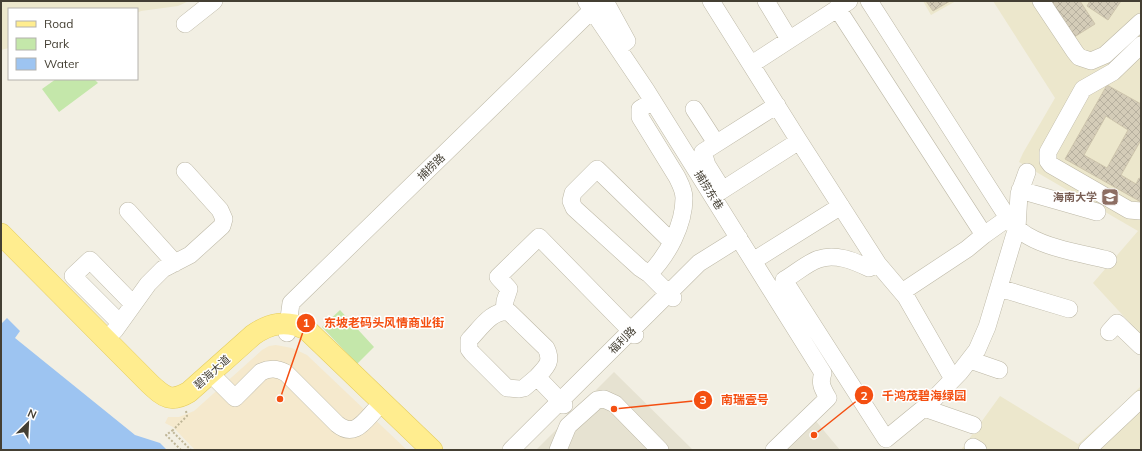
<svg xmlns="http://www.w3.org/2000/svg" width="1142" height="451" viewBox="0 0 1142 451" font-family="Mulish,'Noto Sans SC',sans-serif">
	<style>
		.residential { fill: #e6e2d1 }
		.commercial { fill: #f5e9cd }
		.education { fill: #ece7cc }
		.park { fill: #c4e7aa }
		.water { fill: #9dc4f1 }
		.building { fill: url(#building-cross-hatch); stroke: #cec5ac; fill-rule: evenodd }
		.lines { fill: none; stroke-linecap: round; stroke-linejoin: round }
		.minor-casing { stroke: #bdb8a6; stroke-width: 18 }
		.major-casing { stroke: #e5cd5e; stroke-width: 22 }
		.path { stroke: #bfb697; stroke-width: 2; stroke-dasharray: 2 2; stroke-linecap: butt }
		.minor { stroke: #fff; stroke-width: 17 }
		.major { stroke: #ffed8f; stroke-width: 21 }
		.labels { text-anchor: middle; stroke-width: 3; stroke-linejoin: round; paint-order: stroke }
		.street-label { font-size: 11px; fill: #443f33; stroke: #fff }
		.education-label { font-size: 11px; font-weight: bold; fill: #785e54; stroke: #fff; text-anchor: end }
		.leader { fill: none; stroke: #f44f11; stroke-width: 1.5 }
		.callout-dot { fill: #f44f11; stroke: #fff; stroke-width: 1.5 }
		.mark-label { font-size: 12px; text-anchor: middle; font-weight: bold; fill: #fff }
		.callout-label { font-size: 12px; text-anchor: middle; font-weight: bold; fill: #f44f11; stroke: #fff; stroke-width: 3; stroke-linejoin: round; paint-order: stroke }
	</style>
	<defs>
		<pattern id="building-cross-hatch" width="8" height="8" patternUnits="userSpaceOnUse"><rect width="8" height="8" fill="#d4ccb8"/><path d="M0 0l8 8M0 8l8-8" fill="none" stroke="#b7b09f"/></pattern>
	</defs>
	<rect width="100%" height="100%" fill="#f2efe3"/>
	<path class="residential" d="M614,372L693,450H536Z
		M815,420L840,450H785Z"/>
	<path class="commercial" d="M276,345L292,348L307,355L407,450H195L173,427L165,423L168,417H179L194,411L262,350L269,346Z"/>
	<path class="education" d="M1,1H189L178,6L141,11L137,13V9H9V48L1,50Z
		M923,1H956L931,15Z
		M993,1H1141V335L1093,283L1138,231L1019,162L1023,153L1055,98Z
		M1141,386V450H961L1000,396L1078,444L1123,404Z"/>
	<path class="park" d="M56,79H94L98,83L59,112L42,89Z
		M340,310L374,347L357,364L322,327Z"/>
	<path class="water" d="M7,318L20,331L15,338L135,435L160,443L167,450H1V324Z"/>
	<path class="building" d="M926,1H950L933,11Z
		M1046,1H1080L1095,24L1071,39Z
		M1090,1H1121L1108,20L1087,6Z
		M1107,85L1141,104V140L1121,175L1136,184L1139,178L1141,179V202L1065,159ZM1106,116L1128,130L1107,168L1084,155Z"/>
	<g class="lines">
		<defs>
			<path id="minor" d="M586,1L646,90L823,373C819,384 823,389 828,398L774,450
				M605,1L627,41L618,48
				M711,1L799,141L878,264L906,297L953,379
				M766,1L789,39
				M869,1L1008,218C1014,225 1020,232 1028,236C1050,249 1084,254 1108,260
				M1041,1L1075,52L1079,57L1091,61L1105,55L1141,22
				M837,8L984,235L967,249L902,292
				M185,24L214,1
				M1141,45L1113,72L1083,89L1048,152V161L1051,165L1129,210L1141,211
				M752,64L849,1
				M653,101L640,109V117L677,177C680,183 684,190 684,198C684,225 668,255 649,274L673,298
				M694,109L716,143
				M722,189L707,165L703,152L777,105
				M1020,190L1097,212
				M713,196L799,141
				M128,211L175,263
				M984,235L1008,218
				M753,261L841,206
				M878,264L869,268C854,261 835,253 819,259C808,262 795,274 784,280L886,439L930,403L960,372L977,350L987,327L1014,237L1017,228L1019,194L1027,172
				M649,274L640,268L574,208L571,201L573,193L597,169L672,242
				M999,288L1069,309
				M504,311L505,301L509,289L498,277L539,237L635,335
				M120,323L73,276L90,260L133,304
				M1109,332L1117,323L1141,346
				M287,333L291,303L592,10
				M106,339L115,330L148,284L163,269L190,255L222,226L224,219L220,210L185,171
				M970,360L999,370
				M537,377L524,388L519,389L507,388L472,353L469,349V340C480,329 492,309 509,312L546,348C553,362 546,367 537,377L564,405
				M215,378L235,398L261,372C270,368 277,368 286,373L337,424C355,439 365,420 377,408
				M924,408L973,425
				M973,447L978,450
				M511,450L699,263L739,238
				M558,450L568,426L597,400L604,399L615,404L660,450
				M1087,450L1141,399"/>
			<path id="major" d="M1,234L150,384C164,397 171,403 189,392L253,335C270,323 286,320 306,329L432,450"/>
		</defs>
		<use href="#minor" class="minor-casing"/>
		<use href="#major" class="major-casing"/>
		<path class="path" d="M186,411L187,416L172,431L191,450
			M173,430L166,435L181,450"/>
		<use href="#minor" class="minor"/>
		<use href="#major" class="major"/>
	</g>
	<defs>
		<symbol id="university-square" viewBox="-11 -11 22 22"><rect x="-9" y="-9" width="18" height="18" rx="4" fill="#8d6e63" stroke="#fff"/><path d="M0-5L7-2L0 1L-7-2ZM-4 1L0 2.5L4 1V4Q0 6-4 4Z" fill="#fff"/></symbol>
	</defs>
	<g fill-rule="evenodd">
		<use href="#university-square" x="1100" y="187" width="20" height="20"/>
	</g>
	<g class="labels">
		<g class="street-label">
			<text transform="translate(431 167) rotate(-44)" y="4">捕捞路</text>
			<text transform="translate(709 190) rotate(58)" y="4">捕捞东巷</text>
			<text transform="translate(622 340) rotate(-45)" y="4">福利路</text>
			<text transform="translate(212 372) rotate(-42)" y="4">碧海大道</text>
		</g>
		<g class="education-label">
			<text x="1097" y="201">海南大学</text>
		</g>
	</g>
	<path class="leader" d="M280 399L306 323M814 435L864 395M614 409L703 400"/>
	<g class="callout-dot">
		<circle cx="280" cy="399" r="4"/>
		<circle cx="814" cy="435" r="4"/>
		<circle cx="614" cy="409" r="4"/>
		<circle cx="306" cy="323" r="10"/>
		<circle cx="864" cy="395" r="10"/>
		<circle cx="703" cy="400" r="10"/>
	</g>
	<g class="mark-label">
		<text x="306" y="327">1</text>
		<text x="864" y="400">2</text>
		<text x="703" y="404">3</text>
	</g>
	<g class="callout-label">
		<text x="384" y="327">东坡老码头风情商业街</text>
		<text x="924" y="400">千鸿茂碧海绿园</text>
		<text x="745" y="404">南瑞壹号</text>
	</g>
	<rect width="1142" height="451" fill="none" stroke="#443f33" stroke-width="4"/>
	<rect x="8" y="8" width="130" height="72" fill="#ffffff" stroke="#b4b2ad"/>
	<rect x="16" y="21" width="20" height="6" fill="#ffed8f" stroke="#b4b2ad"/>
	<text x="44" y="28" font-size="12" fill="#443f33">Road</text>
	<rect x="16" y="38" width="20" height="12" fill="#c4e7aa" stroke="#b4b2ad"/>
	<text x="44" y="48" font-size="12" fill="#443f33">Park</text>
	<rect x="16" y="58" width="20" height="12" fill="#9dc4f1" stroke="#b4b2ad"/>
	<text x="44" y="68" font-size="12" fill="#443f33">Water</text>
	<g transform="translate(28 423) rotate(24)" stroke="#ffffff" stroke-width="3" paint-order="stroke">
	<path d="M0-3L7 15L0 10L-7 15Z" fill="#443f33"/>
	<text y="-6" font-size="11" font-weight="bold" text-anchor="middle" fill="#443f33">N</text>
	</g>
</svg>
